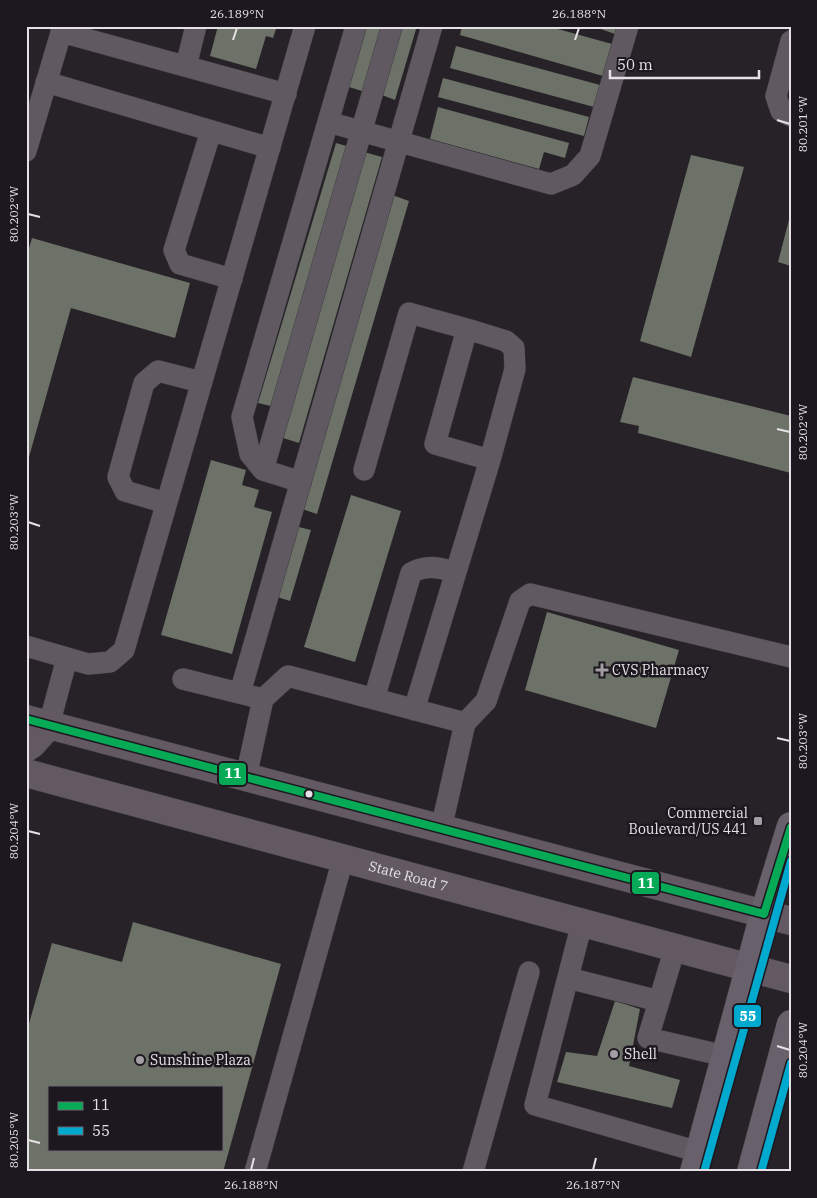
<svg xmlns="http://www.w3.org/2000/svg" width="817" height="1198" viewBox="0 0 817 1198" font-family="'IBM Plex Serif',serif">
	<style>
		.building { fill: #6c7267; fill-rule: evenodd }
		.lines { fill: none; stroke-linecap: round; stroke-linejoin: round }
		.minor-casing { stroke: #403e41; stroke-width: 22 }
		.major-casing { stroke: #403e41; stroke-width: 29 }
		.highway-casing { stroke: #403e41; stroke-width: 29 }
		.minor { stroke: #605962; stroke-width: 21 }
		.major { stroke: #625963; stroke-width: 28 }
		.highway { stroke: #68606a; stroke-width: 28 }
		.bus-1-casing { stroke: #1d171f; stroke-width: 11 }
		.bus-2-casing { stroke: #1d171f; stroke-width: 11 }
		.bus-1 { stroke: #06aa56; stroke-width: 8 }
		.bus-2 { stroke: #00a9ce; stroke-width: 8 }
		.ticks { fill: none; stroke: #e5e1e6; stroke-width: 2 }
		.poi-dot { fill: #a29ea3; stroke: #1d171f; stroke-width: 2 }
		.bus-dot { fill: #e5e1e6; stroke: #1d171f; stroke-width: 2 }
		.labels { text-anchor: middle; stroke-width: 5; stroke-linejoin: round; paint-order: stroke }
		.poi-label { font-size: 14px; fill: #e5e1e6; stroke: #1d171f; text-anchor: start }
		.street-label { font-size: 14px; fill: #e5e1e6; stroke: #1d171f }
		.line-badge { stroke: #1d171f; stroke-width: 2 }
		.badge-label { font-size: 14px; text-anchor: middle; font-weight: bold; fill: #fff }
		.neatline { fill: none; stroke: #e5e1e6; stroke-width: 2 }
		.ticks-label { font-size: 12px; text-anchor: middle; fill: #e5e1e6 }
	</style>
	<rect width="100%" height="100%" fill="#262227"/>
	<path class="building" d="M218,26H277L273,38L266,36L256,69L210,56Z
		M367,26H385L365,92L349,87Z
		M401,26H417L395,100L382,95Z
		M462,26H547L612,44L603,76L460,35Z
		M592,26H618L615,34Z
		M456,46L600,85L594,107L450,68Z
		M443,78L589,117L584,136L438,97Z
		M438,107L569,143L565,158L544,152L539,169L430,139Z
		M336,143L350,147L275,407L258,403Z
		M364,152L382,157L299,443L280,437Z
		M691,155L744,167L691,357L640,341Z
		M392,195L409,201L317,514L299,508Z
		M790,216H791V266L778,262Z
		M32,238L190,283L175,338L71,308L27,464L26,258Z
		M633,377L791,416V473L638,433L639,426L620,422Z
		M211,460L246,470L242,485L259,490L254,507L272,512L232,654L161,635Z
		M351,495L401,511L355,662L304,647Z
		M295,526L311,530L290,601L274,596Z
		M547,612L679,650L656,728L525,690Z
		M133,922L281,964L223,1172H26V1034L52,943L122,962ZM49,1087H221V1149H49Z
		M615,1001L640,1009L629,1066L680,1080L672,1108L557,1082L566,1052L597,1056Z"/>
	<g class="lines">
		<defs>
			<path id="minor" d="M61,32L286,94
				M791,41L776,96L781,111L791,116
				M186,66L196,26
				M46,82L270,148
				M328,122L356,26
				M211,131L174,250L180,264L232,279
				M26,151L63,26
				M467,329L506,341L514,348L515,369L490,460
				M263,470L392,26
				M364,470L409,313L467,329L435,444L490,460L414,710
				M301,482L263,470L250,454L242,417L328,122L551,184L573,175L590,156L628,26
				M166,503L125,491L118,477L144,383L158,371L201,382
				M26,646L88,664L110,662L124,650L305,26
				M183,679L263,699L246,777
				M240,693L432,26
				M263,699L288,676L465,723
				M374,699L411,573C427,564 439,568 456,572
				M49,725L67,658
				M441,829L465,723L486,701L520,601L530,594L791,657
				M582,923L535,1105L699,1152
				M675,948L648,1038L725,1056
				M568,978L659,1001
				M255,1172L343,859
				M473,1172L529,972"/>
			<g id="major">
				<path d="M26,719L791,921"/>
				<path d="M26,748L32,744L49,725"/>
				<path id="s1" d="M26,773L791,979"/>
			</g>
			<path id="highway" d="M694,1172L764,914L791,826
				M751,1172L791,1024"/>
		</defs>
		<use href="#minor" class="minor-casing"/>
		<use href="#major" class="major-casing"/>
		<use href="#highway" class="highway-casing"/>
		<use href="#minor" class="minor"/>
		<use href="#major" class="major"/>
		<use href="#highway" class="highway"/>
		<defs>
			<path id="bus-1" d="M26,719L764,914L791,827"/>
			<path id="bus-2" d="M704,1172L791,861
				M761,1172L791,1063"/>
		</defs>
		<use href="#bus-1" class="bus-1-casing"/>
		<use href="#bus-2" class="bus-2-casing"/>
		<use href="#bus-1" class="bus-1"/>
		<use href="#bus-2" class="bus-2"/>
	</g>
	<path class="ticks" d="M233,40L237,28M575,40L579,28M777,120L790,124M28,214L40,217M777,429L790,432M28,522L40,526M777,738L790,741M28,831L40,834M777,1046L790,1050M28,1140L40,1143M251,1170L254,1158M593,1170L596,1158"/>
	<g class="poi-dot">
		<path d="M599.5 662.5h5v5h5v5h-5v5h-5v-5h-5v-5h5z"/>
		<rect x="753" y="816" width="10" height="10" rx="2.5"/>
		<circle cx="614" cy="1054" r="5"/>
		<circle cx="140" cy="1060" r="5"/>
	</g>
	<circle class="bus-dot" cx="309" cy="794" r="4.5"/>
	<g class="labels">
		<g class="poi-label">
			<text x="612" y="675">CVS Pharmacy</text>
			<text x="748" y="818" text-anchor="end">Commercial<tspan x="748" dy="16">Boulevard/US 441</tspan></text>
			<text x="624" y="1059">Shell</text>
			<text x="150" y="1065">Sunshine Plaza</text>
		</g>
		<g class="street-label">
			<text dy="5" stroke="none"><textPath href="#s1" startOffset="396">State Road 7</textPath></text>
		</g>
	</g>
	<g class="line-badge">
		<rect x="218" y="762" width="29" height="24" rx="5" fill="#06aa56"/>
		<rect x="631" y="871" width="29" height="24" rx="5" fill="#06aa56"/>
		<rect x="733" y="1004" width="29" height="24" rx="5" fill="#00a9ce"/>
	</g>
	<g class="badge-label">
		<text x="233" y="778">11</text>
		<text x="646" y="888">11</text>
		<text x="748" y="1021">55</text>
	</g>
	<rect width="817" height="1198" fill="none" stroke="#1d171f" stroke-width="55"/>
	<rect x="48" y="1086" width="175" height="65" fill="#1d171f" stroke="#6d686f"/>
	<rect x="58" y="1102" width="25" height="8" fill="#06aa56" stroke="#6d686f"/>
	<text x="92" y="1110" font-size="15" fill="#e5e1e6">11</text>
	<rect x="58" y="1127" width="25" height="8" fill="#00a9ce" stroke="#6d686f"/>
	<text x="92" y="1136" font-size="15" fill="#e5e1e6">55</text>
	<path d="M610 70v8h149v-8" fill="none" stroke="#e5e1e6" stroke-width="2.5"/>
	<text x="617" y="70" font-size="15" fill="#e5e1e6" stroke="#1d171f" stroke-width="4" paint-order="stroke">50 m</text>
	<rect x="28" y="28" width="762" height="1142" class="neatline"/>
	<g class="ticks-label">
		<text x="237" y="18">26.189°N</text>
		<text x="579" y="18">26.188°N</text>
		<text transform="translate(803 124) rotate(-90)" y="4">80.201°W</text>
		<text transform="translate(14 214) rotate(-90)" y="4">80.202°W</text>
		<text transform="translate(803 432) rotate(-90)" y="4">80.202°W</text>
		<text transform="translate(14 522) rotate(-90)" y="4">80.203°W</text>
		<text transform="translate(803 741) rotate(-90)" y="4">80.203°W</text>
		<text transform="translate(14 831) rotate(-90)" y="4">80.204°W</text>
		<text transform="translate(803 1050) rotate(-90)" y="4">80.204°W</text>
		<text transform="translate(14 1140) rotate(-90)" y="4">80.205°W</text>
		<text x="251" y="1189">26.188°N</text>
		<text x="593" y="1189">26.187°N</text>
	</g>
</svg>
